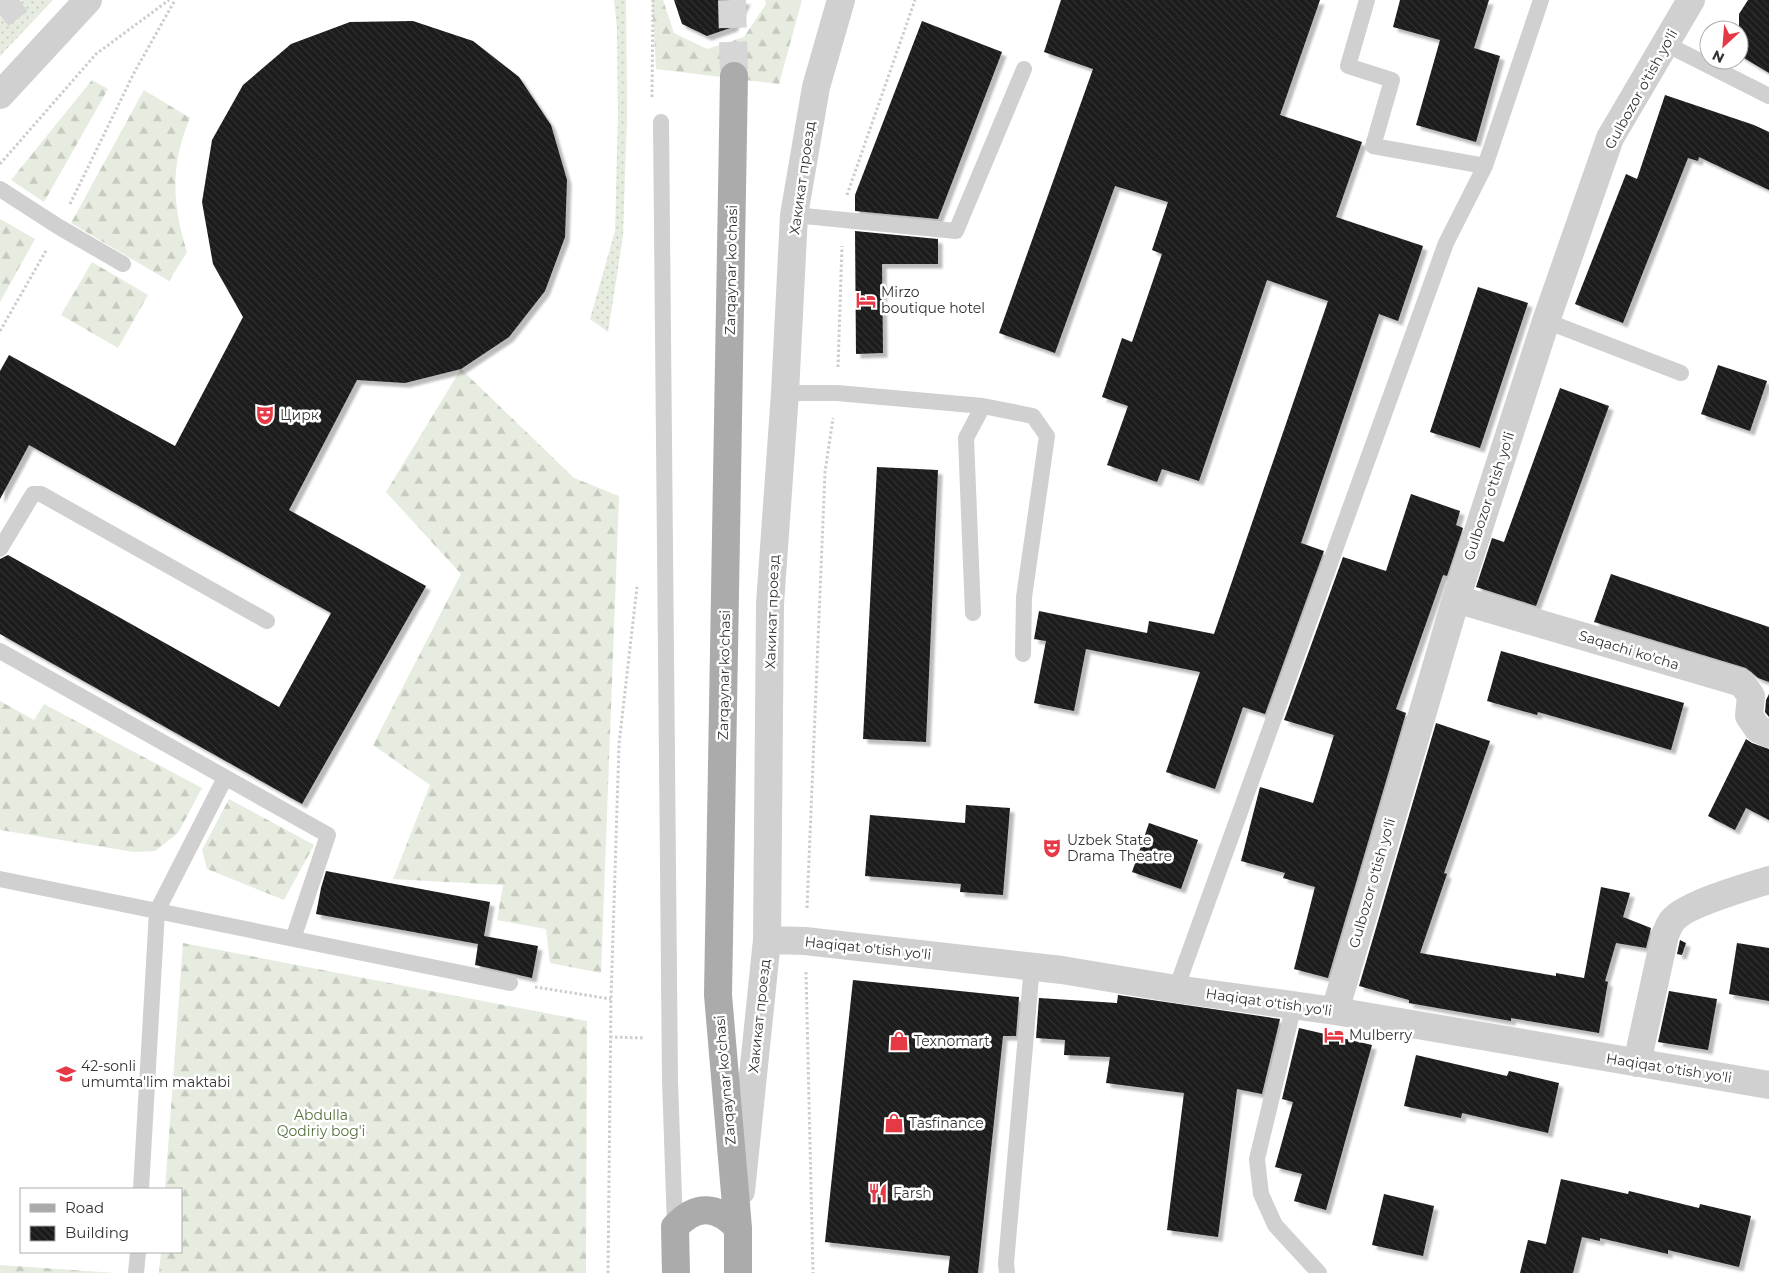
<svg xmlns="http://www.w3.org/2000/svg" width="1769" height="1273" viewBox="0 0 1769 1273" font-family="Montserrat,sans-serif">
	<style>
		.grass { fill: url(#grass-dots) }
		.forest { fill: url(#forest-firs) }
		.building { fill: url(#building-back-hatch); filter: url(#shadow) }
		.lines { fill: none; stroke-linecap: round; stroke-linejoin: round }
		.primary-tunnel { stroke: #d6d6d6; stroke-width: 28; stroke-dasharray: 28 14; stroke-linecap: butt }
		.path { stroke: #cdcdcd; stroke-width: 3; stroke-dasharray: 2.5 2.5; stroke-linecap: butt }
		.service { stroke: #d0d0d0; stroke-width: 16 }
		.minor { stroke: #d0d0d0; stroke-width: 28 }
		.tertiary { stroke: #d0d0d0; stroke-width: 28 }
		.primary { stroke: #ababab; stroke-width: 28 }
		.labels { text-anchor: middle; stroke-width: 5; stroke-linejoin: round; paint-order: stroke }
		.street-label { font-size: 14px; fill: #333; stroke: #fff }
		.poi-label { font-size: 14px; fill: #333; stroke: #fff; text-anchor: start }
		.park-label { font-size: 14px; fill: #56703f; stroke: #fff }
	</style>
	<defs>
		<pattern id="grass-dots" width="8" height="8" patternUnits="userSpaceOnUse" patternTransform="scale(1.25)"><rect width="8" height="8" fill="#e6ecdf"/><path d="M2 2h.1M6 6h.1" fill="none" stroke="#c6cbc0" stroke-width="1.8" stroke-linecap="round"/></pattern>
		<pattern id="forest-firs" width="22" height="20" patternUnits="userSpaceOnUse" patternTransform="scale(1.25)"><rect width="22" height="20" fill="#e6ecdf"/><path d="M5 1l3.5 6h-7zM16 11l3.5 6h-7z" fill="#c6cbc0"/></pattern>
		<pattern id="building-back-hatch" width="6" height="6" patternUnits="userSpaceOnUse" patternTransform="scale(1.25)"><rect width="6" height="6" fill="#1a1a1a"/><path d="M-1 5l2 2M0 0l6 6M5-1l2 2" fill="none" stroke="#333"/></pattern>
		<filter id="shadow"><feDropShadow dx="4.5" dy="4.5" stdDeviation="1" flood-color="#0004"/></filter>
	</defs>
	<rect width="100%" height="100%" fill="#fff"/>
	<path class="grass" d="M0,0H53L0,56Z
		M614,0H626L627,116L623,236L608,332L590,319L615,231L618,116L617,28Z"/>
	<path class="forest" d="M652,0H663L674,33L707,49L744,37L766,4L765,0H802L779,84L656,69Z
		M92,80L108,89L44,202L11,180Z
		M144,90L190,118C170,165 172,204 187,252L169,281L71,223Z
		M0,219L35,239L0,302Z
		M92,262L148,295L118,348L61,315Z
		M461,369L574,478L619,496L601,973L550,963L546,929L497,920L503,885L393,879L430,785L373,745L461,574L386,492Z
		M0,701L34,720L44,704L202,788L178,833L155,851L134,852L0,830Z
		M229,799L314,845L284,900L207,869L202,850Z
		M183,943L587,1021L586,1273H159L161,1252H181V1189H165Z
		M0,1265L116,1273H0Z"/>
	<path class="building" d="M674,0H746L733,27L707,36L682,24Z
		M1061,0H1320L1280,115L1362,142L1336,217L1423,246L1398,321L1379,314L1301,543L1324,551L1265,714L1243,707L1215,789L1166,772L1200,672L1086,649L1074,711L1034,703L1046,641L1034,639L1039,611L1147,633L1149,621L1214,634L1328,301L1267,280L1199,481L1162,469L1157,482L1107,465L1128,406L1102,397L1122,338L1132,342L1162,254L1152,250L1168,202L1115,186L1055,353L999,333L1093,69L1044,52Z
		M1400,0H1489L1474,48L1500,56L1476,142L1416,125L1440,40L1393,27Z
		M1748,0H1769V73L1739,55V14Z
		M413,21L473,41L519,77L551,125L567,180L565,237L545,291L509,337L461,369L405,383L357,380L289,510L426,586L302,804L0,634V559L8,555L279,707L331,613L29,445L0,499V371L9,355L175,446L243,317L213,264L202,202L212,140L243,85L291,44L350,22Z
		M922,21L1002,52L938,219L855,211V195Z
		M1665,95L1754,125L1769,132V190L1699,157L1698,161L1688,158L1623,323L1575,304L1626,174L1637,179Z
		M855,231L938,239V264H882L883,353L856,354Z
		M1478,287L1528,303L1480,448L1430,432Z
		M1718,365L1767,381L1750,431L1701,414Z
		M1560,388L1609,406L1536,606L1476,587L1492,538L1504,542Z
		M877,467L938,470L926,742L863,739Z
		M1411,494L1460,511L1456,525L1463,528L1447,576L1443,575L1396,709L1406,713L1328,978L1294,969L1315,887L1283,878L1285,873L1241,861L1260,787L1313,803L1334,735L1284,720L1343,557L1386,571Z
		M1611,574L1769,627V682L1758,678L1746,668L1594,622Z
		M1501,651L1684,703L1671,750L1538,712L1537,715L1487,701Z
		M1769,694V717L1765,712L1766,700Z
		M1436,723L1490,741L1444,873L1447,874L1420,953L1556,976V973L1584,978L1601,887L1630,893L1623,917L1651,928L1646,948L1616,943L1605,981L1608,982L1599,1033L1511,1018V1021L1409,1003V1000L1359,986Z
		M1746,739L1752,743L1769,749V820L1746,808L1735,830L1708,816Z
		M966,805L1010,808L1003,895L960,892L961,884L865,876L870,815L965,823Z
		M1149,823L1198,840L1181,889L1132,872Z
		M326,871L490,902L484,936L538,946L532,978L475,965L478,944L316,914L321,888Z
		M1680,940L1686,943L1682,955L1677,954Z
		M1737,943L1769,948V1001L1729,994Z
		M853,980L1019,997L1016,1036H1003L978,1273H948L950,1256L825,1242Z
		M1669,991L1717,999L1708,1050L1658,1042Z
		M1118,995L1280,1019L1262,1094L1237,1089L1218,1237L1167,1230L1184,1093L1106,1083L1110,1057L1064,1055L1065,1040L1036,1038L1039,998L1117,1003Z
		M1299,1028L1372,1045L1326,1210L1294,1201L1302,1174L1275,1167L1293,1102L1282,1099Z
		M1416,1055L1507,1076L1509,1071L1559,1083L1548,1133L1462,1113L1461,1118L1404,1106Z
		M1561,1179L1628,1194L1629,1191L1699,1208L1700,1204L1751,1216L1739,1267L1668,1250V1254L1600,1238V1241L1582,1237L1573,1273H1520L1528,1240L1546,1244Z
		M1384,1194L1434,1206L1423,1256L1372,1245Z"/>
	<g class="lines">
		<path class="primary-tunnel" d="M732,0L734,76
			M0,15L19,0"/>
		<path class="path" d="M652,97L653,0
			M0,164L96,54L169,0
			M847,195L915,0
			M70,204L134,73L175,0
			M0,331L47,249
			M838,367L842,246
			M807,908L825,472L833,418
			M806,972L813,1273
			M535,987L611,999
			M610,1037L645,1038
			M608,1273L611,999L619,744L637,587"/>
		<path class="service" d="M1367,0L1348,66L1392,80L1373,146L1485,166L1541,0
			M1666,44L1769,96
			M661,122L670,1080L675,1227
			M0,189L59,227L123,264
			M794,215L956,231L1024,69
			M1546,321L1681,373
			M785,393H837L983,406L1033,416L1047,436L1024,597L1023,654
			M0,549L33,494H41L267,621
			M973,613L966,438L983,406
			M0,651L328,835L293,939
			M0,879L510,983
			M1176,989L1446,243L1485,166
			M1294,1005L1257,1159L1261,1194L1275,1225L1319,1273
			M141,1189L157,911L225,778
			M136,1273L138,1252
			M1007,1273L1006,1263L1032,966"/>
		<path class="minor" d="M1456,599L1742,683L1751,696L1749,716L1758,729L1769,734
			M767,940L805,941L1062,970L1176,989L1335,1011L1769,1085
			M1335,1011L1456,599L1546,321L1610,138L1691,0
			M1637,1063L1665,935C1667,931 1669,925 1672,921C1685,904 1747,887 1769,880
			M741,1191L767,940L770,604L785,393L794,215L816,87L841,0"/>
		<path class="tertiary" d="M0,95L88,0"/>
		<path class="primary" d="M734,76L718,995L738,1228V1273
			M676,1273L675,1227C696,1204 717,1205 738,1228"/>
	</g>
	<defs>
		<symbol id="hotel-bare" viewBox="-9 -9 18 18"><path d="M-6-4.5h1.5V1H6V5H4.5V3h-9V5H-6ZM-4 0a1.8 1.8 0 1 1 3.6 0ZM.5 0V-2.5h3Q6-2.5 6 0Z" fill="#e63946" stroke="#fff" stroke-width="2.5" paint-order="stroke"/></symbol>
		<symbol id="theatre-bare" viewBox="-9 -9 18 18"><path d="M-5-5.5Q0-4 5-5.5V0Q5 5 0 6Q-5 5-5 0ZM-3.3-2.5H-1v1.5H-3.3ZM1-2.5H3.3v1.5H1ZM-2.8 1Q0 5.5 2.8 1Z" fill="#e63946" stroke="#fff" stroke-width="2.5" paint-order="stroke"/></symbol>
		<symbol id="shop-bare" viewBox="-9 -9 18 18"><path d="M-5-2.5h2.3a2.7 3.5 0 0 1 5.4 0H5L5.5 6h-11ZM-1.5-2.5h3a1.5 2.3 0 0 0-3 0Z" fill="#e63946" stroke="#fff" stroke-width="2.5" paint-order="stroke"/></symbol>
		<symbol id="school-bare" viewBox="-9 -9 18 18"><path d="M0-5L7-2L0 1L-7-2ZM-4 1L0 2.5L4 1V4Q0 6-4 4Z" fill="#e63946" stroke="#fff" stroke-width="2.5" paint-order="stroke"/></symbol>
		<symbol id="restaurant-bare" viewBox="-9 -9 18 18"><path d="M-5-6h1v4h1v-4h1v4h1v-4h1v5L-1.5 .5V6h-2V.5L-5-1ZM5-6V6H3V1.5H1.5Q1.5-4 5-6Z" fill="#e63946" stroke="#fff" stroke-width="2.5" paint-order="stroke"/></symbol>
	</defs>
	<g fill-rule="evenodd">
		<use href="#hotel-bare" x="852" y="286" width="28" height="28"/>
		<use href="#theatre-bare" x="251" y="401" width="28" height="28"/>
		<use href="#theatre-bare" x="1038" y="834" width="28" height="28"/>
		<use href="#hotel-bare" x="1320" y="1021" width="28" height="28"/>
		<use href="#shop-bare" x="885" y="1027" width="28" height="28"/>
		<use href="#school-bare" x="52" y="1060" width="28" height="28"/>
		<use href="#shop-bare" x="880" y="1109" width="28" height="28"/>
		<use href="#restaurant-bare" x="864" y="1179" width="28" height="28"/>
	</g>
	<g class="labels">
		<g class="street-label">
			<text transform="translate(1641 89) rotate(-61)" y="5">Gulbozor o'tish yo'li</text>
			<text transform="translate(802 178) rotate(-82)" y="5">Хакикат проезд</text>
			<text transform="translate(731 270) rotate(-89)" y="5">Zarqaynar ko'chasi</text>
			<text transform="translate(1489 496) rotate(-72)" y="5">Gulbozor o'tish yo'li</text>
			<text transform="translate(772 612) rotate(-88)" y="5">Хакикат проезд</text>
			<text transform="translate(1629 650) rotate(17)" y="5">Saqachi ko'cha</text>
			<text transform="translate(724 675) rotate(-89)" y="5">Zarqaynar ko'chasi</text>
			<text transform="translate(1372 883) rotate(-74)" y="5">Gulbozor o'tish yo'li</text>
			<text transform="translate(868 948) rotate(6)" y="5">Haqiqat o'tish yo'li</text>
			<text transform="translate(1269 1002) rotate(8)" y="5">Haqiqat o'tish yo'li</text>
			<text transform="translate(759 1016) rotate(-84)" y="5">Хакикат проезд</text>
			<text transform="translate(1669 1068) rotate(9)" y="5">Haqiqat o'tish yo'li</text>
			<text transform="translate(725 1080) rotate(-95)" y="5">Zarqaynar ko'chasi</text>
		</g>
		<g class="poi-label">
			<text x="881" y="297">Mirzo<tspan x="881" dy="16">boutique hotel</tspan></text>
			<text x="280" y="420">Цирк</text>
			<text x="1067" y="845">Uzbek State<tspan x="1067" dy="16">Drama Theatre</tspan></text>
			<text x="1349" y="1040">Mulberry</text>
			<text x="914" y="1046">Texnomart</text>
			<text x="81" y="1071">42-sonli<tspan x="81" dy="16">umumta'lim maktabi</tspan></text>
			<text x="909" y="1128">Tasfinance</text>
			<text x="893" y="1198">Farsh</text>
		</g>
		<g class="park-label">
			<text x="321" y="1120">Abdulla<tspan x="321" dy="16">Qodiriy bog'i</tspan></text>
		</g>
	</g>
	<rect x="20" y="1188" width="162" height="65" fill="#ffffff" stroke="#adadad"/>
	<rect x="30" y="1204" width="25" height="8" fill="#ababab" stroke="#adadad"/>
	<text x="65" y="1213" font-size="15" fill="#333333">Road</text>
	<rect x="30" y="1226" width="25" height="15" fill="url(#building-back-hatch)" stroke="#adadad"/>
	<text x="65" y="1238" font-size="15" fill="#333333">Building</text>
	<g transform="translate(1724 45) rotate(206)"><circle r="24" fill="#ffffff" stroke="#adadad"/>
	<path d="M0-4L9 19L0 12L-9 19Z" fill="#e63946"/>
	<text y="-8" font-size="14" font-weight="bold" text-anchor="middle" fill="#333333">N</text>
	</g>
</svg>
